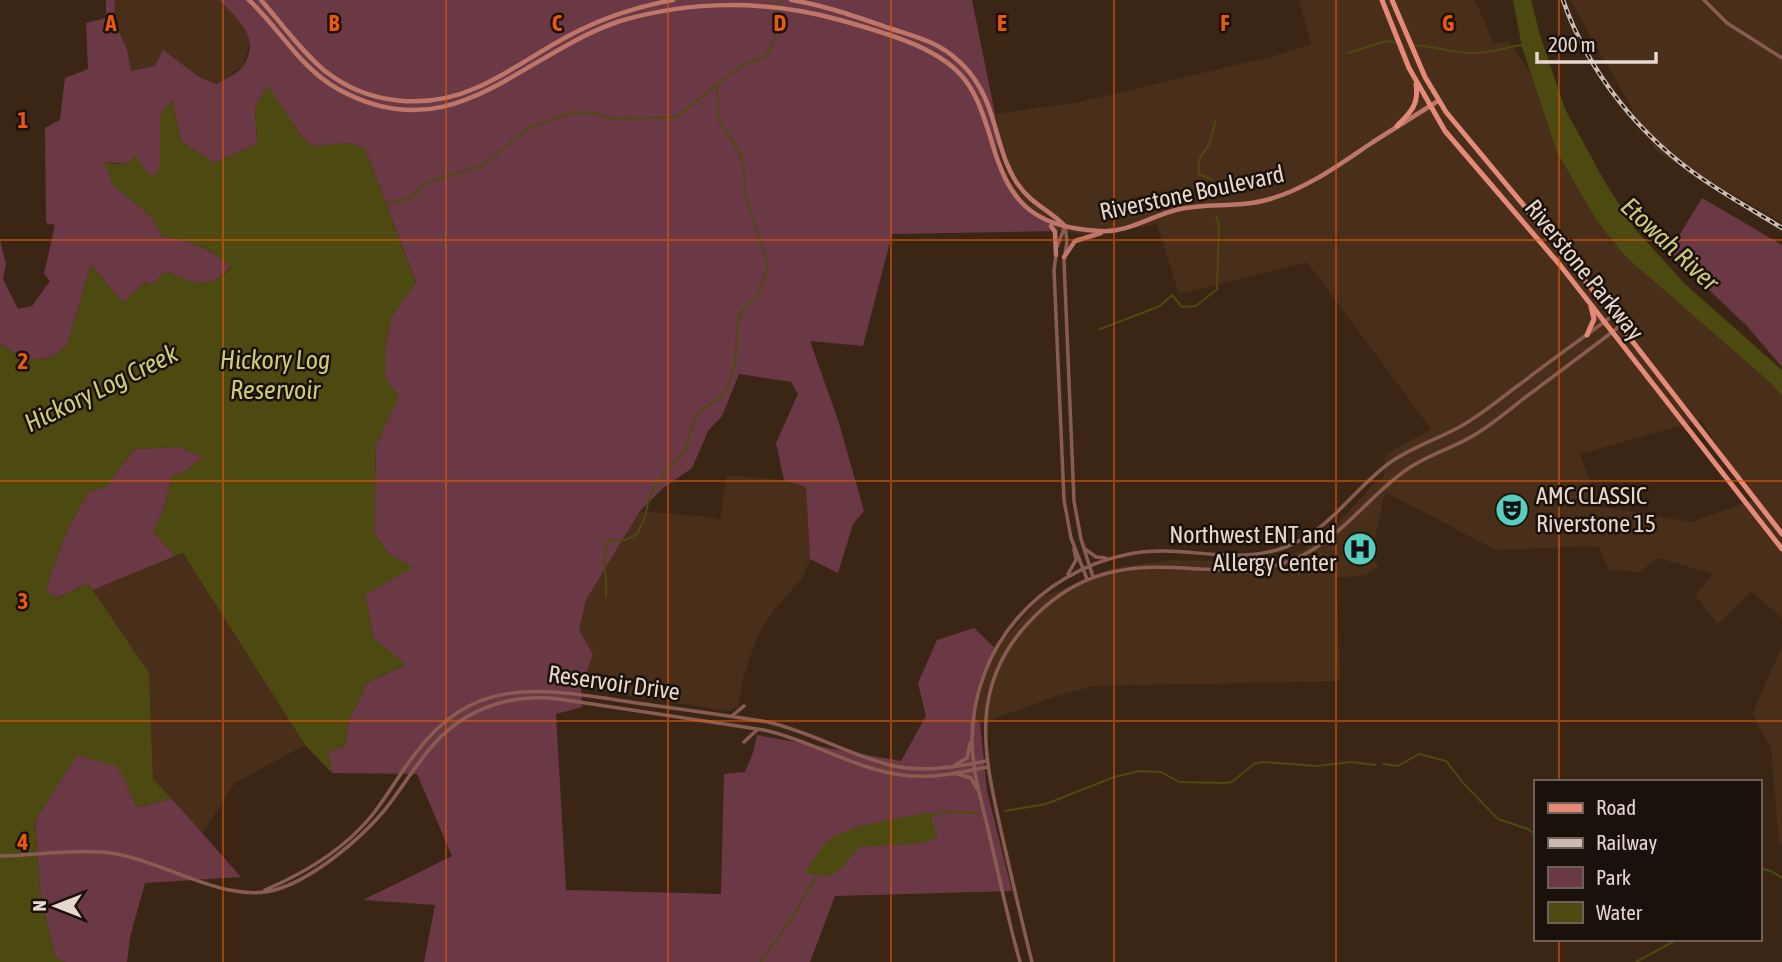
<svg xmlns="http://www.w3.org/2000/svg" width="1782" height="962" viewBox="0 0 1782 962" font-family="'Asap Condensed',sans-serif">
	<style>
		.built { fill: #492e19; fill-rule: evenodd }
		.green { fill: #6b3945 }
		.water { fill: #4c4a10 }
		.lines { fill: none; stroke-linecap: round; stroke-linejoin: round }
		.stream { stroke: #4c4a10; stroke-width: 2 }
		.tertiary { stroke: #895c53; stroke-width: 3.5 }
		.secondary { stroke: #bd7669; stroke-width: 4.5 }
		.primary { stroke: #e58979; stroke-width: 5 }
		.rail-casing { stroke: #cbbbb1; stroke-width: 4.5 }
		.rail { stroke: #1b110b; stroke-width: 2; stroke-dasharray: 5; stroke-linecap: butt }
		.grid { fill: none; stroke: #e8590c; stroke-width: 2; stroke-opacity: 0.55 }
		.labels { text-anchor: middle; stroke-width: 5; stroke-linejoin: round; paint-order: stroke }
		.street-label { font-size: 24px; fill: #e7d8cf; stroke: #1b110b }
		.poi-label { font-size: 24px; fill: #e7d8cf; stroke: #1b110b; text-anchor: start }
		.water-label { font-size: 26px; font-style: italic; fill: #cecc78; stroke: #1b110b }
		.grid-label { font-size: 23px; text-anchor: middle; font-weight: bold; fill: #e8590c; stroke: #1b110b; stroke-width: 5; stroke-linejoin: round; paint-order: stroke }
	</style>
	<rect width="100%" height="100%" fill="#3b2616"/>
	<path class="built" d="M115,0H219L243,24L250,42L243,66L217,84L199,77L163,51L155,66L131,72L127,49L114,21Z
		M1299,0H1475L1494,44L1509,41L1674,292L1782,386V618L1751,591L1718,624L1695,595L1713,574L1659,558L1639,572L1609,570L1598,546L1496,550L1385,492L1371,557L1379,566L1366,575L1337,578L1340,681L1094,686L1056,696L980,724L973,715L980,685L996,649L1041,598L1112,568L1171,560L1263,562L1303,550L1339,522L1373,485L1384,476L1385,455L1431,429L1307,262L1179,294L1157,224L1095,236L1059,231L1027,207L1012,189L998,154L995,114L1075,103L1274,56L1311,44ZM1701,420L1753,500L1691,522L1599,506L1580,454Z
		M1570,0H1782V222L1656,151Z
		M727,475L784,480L806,487L810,559L804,576L775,609L759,633L743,678L738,707L729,711L581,688L593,654L579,630L586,600L640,511L701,516L720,520Z
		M183,553L305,745L235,783L202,834L153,779L149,674L93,590Z
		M1782,646V844H1779L1771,748L1752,714Z"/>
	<path class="green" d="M106,0H115L114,21L127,49L131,71L155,66L163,50L199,77L217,84C224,79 239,73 244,65C261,37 237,18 219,0H972L995,114L998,154L1012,189L1027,207L1059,231L892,234L863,346L810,341L838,420L864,511L853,524L838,573L810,559L806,487L784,480L776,443L798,394L791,382L739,374L722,416L708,431L692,468L663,488L640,511L586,600L579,630L593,654L581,688L582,707L556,714L566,890L721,894L724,774L745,772L753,753L757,735L901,761L926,716L918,683L937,640L974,628L996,649L980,685L973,715L980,724L987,791L1012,891L835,896L810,962H424L435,905L363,900L452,856L417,774L332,773L328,752L345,746L349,719L361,698L365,684L405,665L374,639L365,595L389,554L374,532L376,444L399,397L384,378L386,342L392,316L416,282L365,149L350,143L313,146L304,140L268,86L255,108L257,144L214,163L181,141L172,100L160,116V167L155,176L128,164L105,162L113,185L152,217L163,237C187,239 214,250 231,267C204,293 197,284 166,271L152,285L145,282L123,303L91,265L67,346L51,357L28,361L0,344V240L6,264L3,279L18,309L32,306L50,281L44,274L55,225L46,223L45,128L60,120L65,78L88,69L86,23L106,18Z
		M1702,198L1782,245V367L1747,326L1669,252Z
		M180,447L203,457L187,470L172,476L164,509L153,531L175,556L93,590L88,583L57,598L46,592C55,556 69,523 89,492L108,486L120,467L135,449Z
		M77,754L118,766L137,807L172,799L241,877L145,883L130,937L127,962H65L55,957L40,892L35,821Z"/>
	<path class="water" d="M1513,0H1531L1540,35L1565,109L1606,184L1635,229L1685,284L1782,370V396L1773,385L1624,255L1597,221L1557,152L1522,47Z
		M268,85L304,140L312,146L350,143L365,149L416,283L392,316L386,342L385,378L399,397L376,444L374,532L389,554L413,567L365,595L374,639L406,664L365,684L361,698L349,719L345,746L328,752L332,773L305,745L183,553L175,556L153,531L164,509L172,476L187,470L203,457L180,447L135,449L120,467L108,486L89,492C69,523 55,556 46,592L58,598L88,583L149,673L153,779L172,799L137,807L118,767L77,755L35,821L40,892L55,957L65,962H0V344L28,361L51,357L67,346L91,265L123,303L145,282L152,285L166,271C197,283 204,293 231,268C216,250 186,239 163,237L152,217L113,185L104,161L115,164H128L135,155L147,172L155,176L160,167V116L172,100L181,141L214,163L257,144L255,108Z
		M930,812L937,837L924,843L859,847L843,867L831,876L807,874L805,871C814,862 817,852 825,844C839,826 906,817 930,812Z"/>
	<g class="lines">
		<path class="stream" d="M1413,45C1435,46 1454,54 1476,53C1491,53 1506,47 1521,45
			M1348,53L1386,41L1397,43
			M1215,122C1213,129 1212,137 1209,144C1202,155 1195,161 1200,175L1210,178L1218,187L1217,195
			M387,204L413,197L427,182L482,166L528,128L573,112L594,113L612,119L676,117L740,67L767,55L774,42L779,0
			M1100,329L1160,306L1172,295L1182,307L1196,306L1217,289L1219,224L1216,216
			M606,596C608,578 601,560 607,543L613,540H626L637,534L644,520L650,496L656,484L685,450L694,419L699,411L720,398L727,389L735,365L738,318L744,308L757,296L768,269L766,258L747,201L741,154L718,119L717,85
			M1383,764L1398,766L1419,754L1446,761L1464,784L1498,819L1528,829L1535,834
			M1005,811L1046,804L1114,777L1140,771L1161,772L1179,782L1224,783L1232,782L1254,764L1263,762L1317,766L1351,762L1375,765
			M930,816L944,812L978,813
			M1759,868L1771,871L1782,878
			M761,962L795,913L817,875
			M1636,962L1678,939"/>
		<path class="tertiary" d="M1704,0L1727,23L1782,58
			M1065,226L1067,241L1064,261L1074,501L1081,539L1093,577
			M1057,247L1065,226
			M1056,255L1054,270L1064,500L1071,538L1087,579
			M1085,549L1096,557L1106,558
			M1068,574L1076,560L1074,549
			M733,715L744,706
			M744,742L758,729
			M955,765L967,758L970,743
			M957,774L971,778L977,789
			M0,856C38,855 79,848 117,854C168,863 230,907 281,888C316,876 359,840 383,812C401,790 415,765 434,744C466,708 512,693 559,699L764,730C811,740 854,769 902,775C931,779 959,773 987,767
			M265,890C305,873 345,849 373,814C388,795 400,773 415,754C476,671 549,690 637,703C680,709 724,715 768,722C810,732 848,754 890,765C922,773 955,767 986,761
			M1020,962C1008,920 999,876 989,833C982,803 972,771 972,740C973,646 1039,572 1129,554C1183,543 1232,567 1286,547C1330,530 1352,491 1388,464C1411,447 1439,439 1463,425C1484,413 1503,396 1523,382C1552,359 1583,338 1612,316
			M1032,962C1022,923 1013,883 1004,844C985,759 964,685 1035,616C1058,593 1085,577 1117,571C1175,559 1234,582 1290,561C1339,542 1365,499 1406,470C1427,455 1454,448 1476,434C1494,423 1510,409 1527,396C1558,373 1589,350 1620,326"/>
		<path class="secondary" d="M249,0C280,29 300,68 338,89C453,153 519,55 620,21C692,0 768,0 840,20C878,31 933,45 960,74C976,91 983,114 990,136C1008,201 1030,227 1100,231C1129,233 1152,215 1180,209C1209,203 1240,208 1270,199C1308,188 1340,164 1373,142C1395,128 1416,115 1438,101
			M261,0C282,24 301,51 325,71C368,105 426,110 476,88C511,73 543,48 578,31C608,16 640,6 673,0
			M791,0C824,5 857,17 889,28C904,33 920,37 934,44C951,52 968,68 977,83C997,114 997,153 1017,183C1031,204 1048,209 1064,225
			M1051,226L1055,232L1056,255
			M1064,257L1075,241L1101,233"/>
		<path class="primary" d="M1382,0L1409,68L1445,131L1560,265L1782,549
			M1392,0L1425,77L1446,112L1570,261L1782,534
			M1397,126C1411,112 1419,105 1416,84
			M1587,335L1594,319L1591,307"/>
		<defs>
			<path id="rail" d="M1563,0C1588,72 1640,137 1704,180C1729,197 1756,212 1782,228"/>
		</defs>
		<use href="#rail" class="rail-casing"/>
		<use href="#rail" class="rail"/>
	</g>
	<path class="grid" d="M223,0V962M446,0V962M668,0V962M891,0V962M1114,0V962M1336,0V962M1559,0V782M0,240H1782M0,481H1782M0,721H1782M1559,939V962"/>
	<defs>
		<symbol id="theatre-disc" viewBox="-11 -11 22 22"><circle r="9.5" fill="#59cebe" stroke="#1b110b"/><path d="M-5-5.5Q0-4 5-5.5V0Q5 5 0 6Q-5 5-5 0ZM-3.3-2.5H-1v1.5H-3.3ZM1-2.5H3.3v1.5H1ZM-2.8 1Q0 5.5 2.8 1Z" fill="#111"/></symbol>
		<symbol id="hospital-disc" viewBox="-11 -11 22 22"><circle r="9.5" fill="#59cebe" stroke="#1b110b"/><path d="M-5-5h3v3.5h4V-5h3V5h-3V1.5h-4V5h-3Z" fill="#111"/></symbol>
	</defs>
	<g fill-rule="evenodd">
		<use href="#theatre-disc" x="1493" y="491" width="38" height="38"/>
		<use href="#hospital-disc" x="1341" y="530" width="38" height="38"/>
	</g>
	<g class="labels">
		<g class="street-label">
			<text transform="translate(1192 193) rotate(-12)" y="8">Riverstone Boulevard</text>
			<text transform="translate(1584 270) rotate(51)" y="8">Riverstone Parkway</text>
			<text transform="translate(614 683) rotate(8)" y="8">Reservoir Drive</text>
		</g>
		<g class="poi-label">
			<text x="1536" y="504">AMC CLASSIC<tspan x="1536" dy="28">Riverstone 15</tspan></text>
			<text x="1336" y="543" text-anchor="end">Northwest ENT and<tspan x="1336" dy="28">Allergy Center</tspan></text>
		</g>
		<g class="water-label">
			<text transform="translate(1670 244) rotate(43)" y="9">Etowah River</text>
			<text x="275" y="369">Hickory Log<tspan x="275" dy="30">Reservoir</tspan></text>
			<text transform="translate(101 388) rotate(-26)" y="9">Hickory Log Creek</text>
		</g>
	</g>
	<g class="grid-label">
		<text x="111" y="31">A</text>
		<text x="334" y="31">B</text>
		<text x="557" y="31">C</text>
		<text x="780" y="31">D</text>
		<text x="1002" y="31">E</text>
		<text x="1225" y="31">F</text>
		<text x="1448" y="31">G</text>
		<text x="23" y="128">1</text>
		<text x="23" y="369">2</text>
		<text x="23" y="609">3</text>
		<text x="23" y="850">4</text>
	</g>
	<rect x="1534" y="780" width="228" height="161" fill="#1b110b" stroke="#6d6159" stroke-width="2"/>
	<rect x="1548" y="803" width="35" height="10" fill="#e58979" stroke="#6d6159" stroke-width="2"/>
	<text x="1596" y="815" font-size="21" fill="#e7d8cf">Road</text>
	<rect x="1548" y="838" width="35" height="10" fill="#cbbbb1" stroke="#6d6159" stroke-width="2"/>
	<text x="1596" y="850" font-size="21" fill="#e7d8cf">Railway</text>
	<rect x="1548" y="867" width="35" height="21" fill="#6b3945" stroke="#6d6159" stroke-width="2"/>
	<text x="1596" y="885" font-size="21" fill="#e7d8cf">Park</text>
	<rect x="1548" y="902" width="35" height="21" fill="#4c4a10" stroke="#6d6159" stroke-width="2"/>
	<text x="1596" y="920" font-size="21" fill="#e7d8cf">Water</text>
	<g transform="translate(56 906) rotate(270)" stroke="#1b110b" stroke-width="5" paint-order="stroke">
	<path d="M0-5L12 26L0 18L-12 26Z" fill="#e7d8cf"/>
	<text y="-10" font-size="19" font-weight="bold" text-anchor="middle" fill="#e7d8cf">N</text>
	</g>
	<path d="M1537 52v10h119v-10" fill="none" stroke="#e7d8cf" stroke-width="3.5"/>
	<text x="1548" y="52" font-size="21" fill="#e7d8cf" stroke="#1b110b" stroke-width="5" paint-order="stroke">200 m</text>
</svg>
